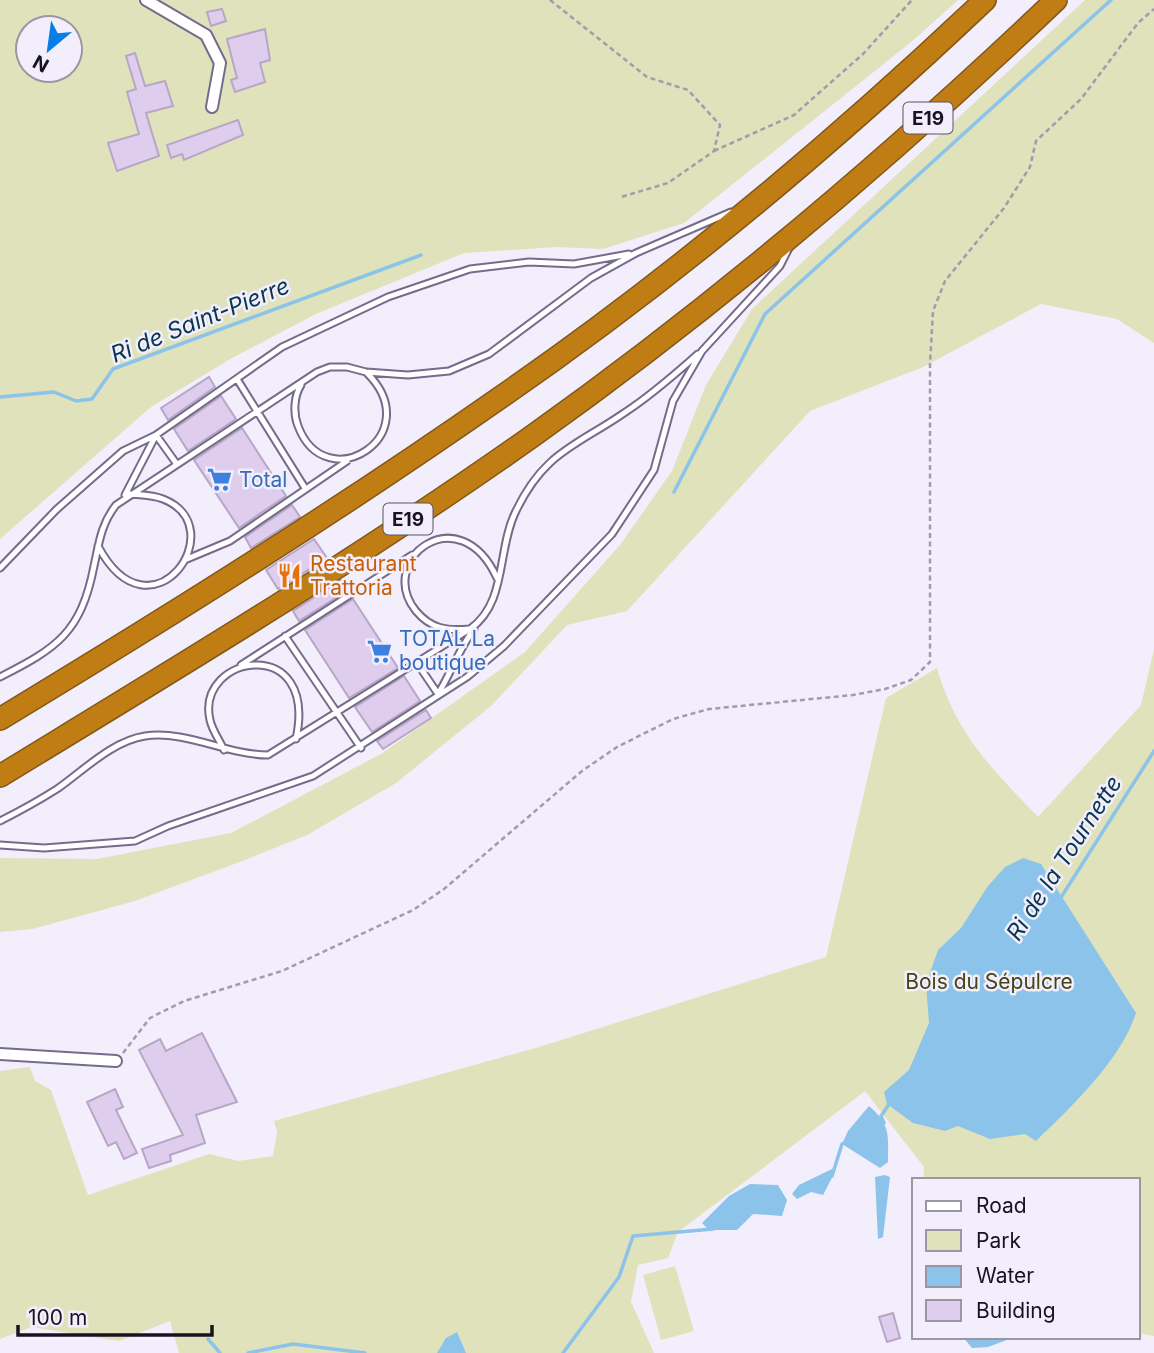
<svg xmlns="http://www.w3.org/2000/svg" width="1154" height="1353" viewBox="0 0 1154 1353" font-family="Inter,sans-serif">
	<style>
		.green { fill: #dfe2ba; fill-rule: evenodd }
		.water { fill: #8cc3ea }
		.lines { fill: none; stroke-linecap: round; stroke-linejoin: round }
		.stream { stroke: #8cc3ea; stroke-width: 3.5 }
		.building { fill: #dfcdee; stroke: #b8a6c6; stroke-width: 2 }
		.lane-casing { stroke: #756b8a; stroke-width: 9 }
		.street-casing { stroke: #756b8a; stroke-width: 14 }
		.highway-casing { stroke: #845818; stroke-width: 24 }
		.path { stroke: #a09caa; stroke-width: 2.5; stroke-dasharray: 5 3.5; stroke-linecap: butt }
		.lane { stroke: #fff; stroke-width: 5 }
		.street { stroke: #fff; stroke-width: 10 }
		.highway { stroke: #bf7d14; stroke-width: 21 }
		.labels { text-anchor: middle; stroke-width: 5; stroke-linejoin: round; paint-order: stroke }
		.shield { fill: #f2eefc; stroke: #595562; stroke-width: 2 }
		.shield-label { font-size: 19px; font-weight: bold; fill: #171320 }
		.shop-label { font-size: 21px; fill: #366cbe; stroke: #f2eefc; text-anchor: start }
		.food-label { font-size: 21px; fill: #c56008; stroke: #f2eefc; text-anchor: start }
		.park-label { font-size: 21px; fill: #444516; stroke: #f2eefc }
		.water-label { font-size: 23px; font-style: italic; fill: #083650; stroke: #f2eefc }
	</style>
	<rect width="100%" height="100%" fill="#f2eefc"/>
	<path class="green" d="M0,0H958L910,43L684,223L603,249L557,247L464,253L316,314L232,358L151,407L0,539ZM28,28H70V70H28Z
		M1085,0H1154V343L1117,319L1041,304L923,367L810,411L627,611L567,625L491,706L396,783L307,835L245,860L135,901L32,929L0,932V858L97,859L231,833L381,754L525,652L620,545L672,471L706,385L752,309Z
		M1154,649V1336L1138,1333V1180H923L924,1167L865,1091L678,1232L668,1258L638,1265L631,1302L654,1353H179L170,1321L119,1341L31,1327L0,1339V1071L30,1067L35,1081L51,1090L88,1195L209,1154L239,1161L273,1156L277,1132L274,1121L539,1047L826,957L886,698L937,668C956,734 992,769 1038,817L1141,705Z
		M675,1266L694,1331L661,1340L643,1275Z"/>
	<path class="water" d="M1023,858L1041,864L1136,1013C1121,1060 1071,1107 1036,1141L1025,1134L990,1139L958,1126L945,1131L913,1123L887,1104L884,1092L909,1070L929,1023L926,984L938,950L961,928L988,886L1005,867Z
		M869,1106C891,1125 888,1135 888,1162L880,1168L842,1144L848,1131Z
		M832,1169L834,1174L823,1195L811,1192L797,1199L792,1194L799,1185Z
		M885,1175L890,1177L883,1237L878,1239L875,1177Z
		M750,1184L778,1185L787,1200L782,1216L753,1214L737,1230H709L702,1223L729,1196Z
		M457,1332L466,1353H437L446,1338Z
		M963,1337H1015L988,1347L972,1348Z"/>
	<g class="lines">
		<path class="stream" d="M0,397L54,392L76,401L92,399L113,369L421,255
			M674,492L765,314L1111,0
			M1060,899L1154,751
			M884,1123L881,1116L890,1103
			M832,1176L842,1144L846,1142
			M208,1339L220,1353
			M248,1353L293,1344L365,1353
			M563,1353L619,1277L633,1236L713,1229"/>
	</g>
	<path class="building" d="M222,9L226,21L211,26L207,12Z
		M265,29L270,60L260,63L265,82L235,92L231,80L237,78L227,39Z
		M135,53L145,86L165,81L173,106L146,113L159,156L117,171L108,143L139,134L127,92L136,89L126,56Z
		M238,120L243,135L184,160L182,154L171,158L167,145Z
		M209,377L215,387L168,420L161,408Z
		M221,396L236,419L188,451L174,429Z
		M242,428L286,496L239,528L194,460Z
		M292,505L300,517L251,548L245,537Z
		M314,539L327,558L278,589L266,570Z
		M341,580L348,590L299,621L293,611Z
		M353,599L398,668L349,698L305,630Z
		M404,676L420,701L372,732L355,707Z
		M426,710L431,718L383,749L377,741Z
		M202,1033L237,1102L196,1115L205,1143L170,1155L171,1161L149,1168L142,1149L183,1135L139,1050L160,1039L166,1051Z
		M115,1089L123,1107L116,1110L137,1153L124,1159L116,1142L108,1146L87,1102Z
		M893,1313L900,1338L887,1342L879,1317Z"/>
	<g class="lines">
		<defs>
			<path id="lane" d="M237,379L305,488
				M301,385C294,396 293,413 298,426C326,500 429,435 367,373
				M125,495L156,435L176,463
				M98,546C151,646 235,527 163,499C153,495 141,495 130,494
				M187,559L230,541L347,461
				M0,568L56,510L123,451L156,435L282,347L388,297L470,269L529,262L574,264L629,254
				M469,629C447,631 431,629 416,611C375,560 459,495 497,578
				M285,636L361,748
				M417,663L438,694C451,673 459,649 474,629
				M241,665L412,555
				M0,677C57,648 81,633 94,566C99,543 101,524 116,505L317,372L330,367H347L366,372L408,375L449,371L489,354L591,278L636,253L731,212
				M224,750C220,741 212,730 210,720C195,654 319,633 296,739
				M0,821C20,811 38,801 57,789C83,771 112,741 145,736C187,730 227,755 268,755L470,629C507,603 497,551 515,513C544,451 577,446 627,411C653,394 675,374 698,354
				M0,845L44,848L135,841L168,826L313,776L467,677L504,646L612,534L654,470L673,401L702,351L780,266L789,248"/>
			<path id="street" d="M146,0L206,35L220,63L212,107
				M0,1054L116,1061"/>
			<path id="highway" d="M0,719C170,616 338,511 501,397C672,279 834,143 985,0
				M0,776C180,666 362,557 534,435C718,304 892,156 1056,0"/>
		</defs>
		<use href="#lane" class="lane-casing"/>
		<use href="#street" class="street-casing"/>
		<use href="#highway" class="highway-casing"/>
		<path class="path" d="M550,0L647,77L688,90L720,125L714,151L668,183L621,197
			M714,151L794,115L863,54L912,0
			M123,1053L150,1018L184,1001L282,971L413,910L444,889L582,771L617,747L673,719L709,709L853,695L885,689L911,680L930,662V364L933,311L945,281L1004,208L1030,167L1036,141L1081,99L1138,23L1154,9"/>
		<use href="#lane" class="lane"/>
		<use href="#street" class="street"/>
		<use href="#highway" class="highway"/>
	</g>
	<defs>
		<symbol id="supermarket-bare" viewBox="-9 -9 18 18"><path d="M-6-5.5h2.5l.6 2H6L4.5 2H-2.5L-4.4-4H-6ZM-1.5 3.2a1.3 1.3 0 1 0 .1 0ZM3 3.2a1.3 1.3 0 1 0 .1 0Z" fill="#3f7fe0" stroke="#f2eefc" stroke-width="2.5" paint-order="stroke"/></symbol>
		<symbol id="restaurant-bare" viewBox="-9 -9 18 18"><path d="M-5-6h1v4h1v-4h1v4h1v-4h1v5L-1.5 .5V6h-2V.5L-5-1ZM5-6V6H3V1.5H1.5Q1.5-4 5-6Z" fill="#e8710a" stroke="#f2eefc" stroke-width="2.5" paint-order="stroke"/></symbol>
	</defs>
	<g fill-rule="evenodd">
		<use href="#supermarket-bare" x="202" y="462" width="35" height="35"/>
		<use href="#restaurant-bare" x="272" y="558" width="35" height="35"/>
		<use href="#supermarket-bare" x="362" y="634" width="35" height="35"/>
	</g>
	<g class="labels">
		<g class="shield">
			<rect x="903.5" y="102.5" width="49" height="31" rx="5"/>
			<rect x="383.5" y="503.5" width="49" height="31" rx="5"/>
		</g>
		<g class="shield-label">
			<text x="928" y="125">E19</text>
			<text x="408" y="526">E19</text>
		</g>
		<g class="shop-label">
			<text x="239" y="487">Total</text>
			<text x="399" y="646">TOTAL La<tspan x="399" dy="24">boutique</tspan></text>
		</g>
		<g class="food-label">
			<text x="310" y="571">Restaurant<tspan x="310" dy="24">Trattoria</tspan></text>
		</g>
		<g class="park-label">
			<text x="989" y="989">Bois du Sépulcre</text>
		</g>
		<g class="water-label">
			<text transform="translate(200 320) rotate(-22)" y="8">Ri de Saint-Pierre</text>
			<text transform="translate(1064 858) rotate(-57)" y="8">Ri de la Tournette</text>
		</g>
	</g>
	<rect x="912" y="1178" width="228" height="161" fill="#f2eefc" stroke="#9a96a4" stroke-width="2"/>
	<rect x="926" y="1201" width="35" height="10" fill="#ffffff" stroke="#9a96a4" stroke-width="2"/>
	<text x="976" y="1213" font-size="21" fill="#171320">Road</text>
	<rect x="926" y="1230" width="35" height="21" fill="#dfe2ba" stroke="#9a96a4" stroke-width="2"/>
	<text x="976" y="1248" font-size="21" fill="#171320">Park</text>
	<rect x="926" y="1266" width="35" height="21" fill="#8cc3ea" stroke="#9a96a4" stroke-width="2"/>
	<text x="976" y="1283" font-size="21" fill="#171320">Water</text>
	<rect x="926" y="1300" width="35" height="21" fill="#dfcdee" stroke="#9a96a4" stroke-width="2"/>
	<text x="976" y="1318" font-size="21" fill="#171320">Building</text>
	<g transform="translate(49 49) rotate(209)"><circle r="33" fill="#f2eefc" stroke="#9a96a4" stroke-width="2"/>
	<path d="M0-5L12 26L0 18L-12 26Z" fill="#077ee5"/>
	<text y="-10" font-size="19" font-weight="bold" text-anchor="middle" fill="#171320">N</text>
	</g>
	<path d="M18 1325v10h194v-10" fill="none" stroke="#171320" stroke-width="3.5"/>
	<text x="28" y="1325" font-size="21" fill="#171320" stroke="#f2eefc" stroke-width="5" paint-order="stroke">100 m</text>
</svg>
